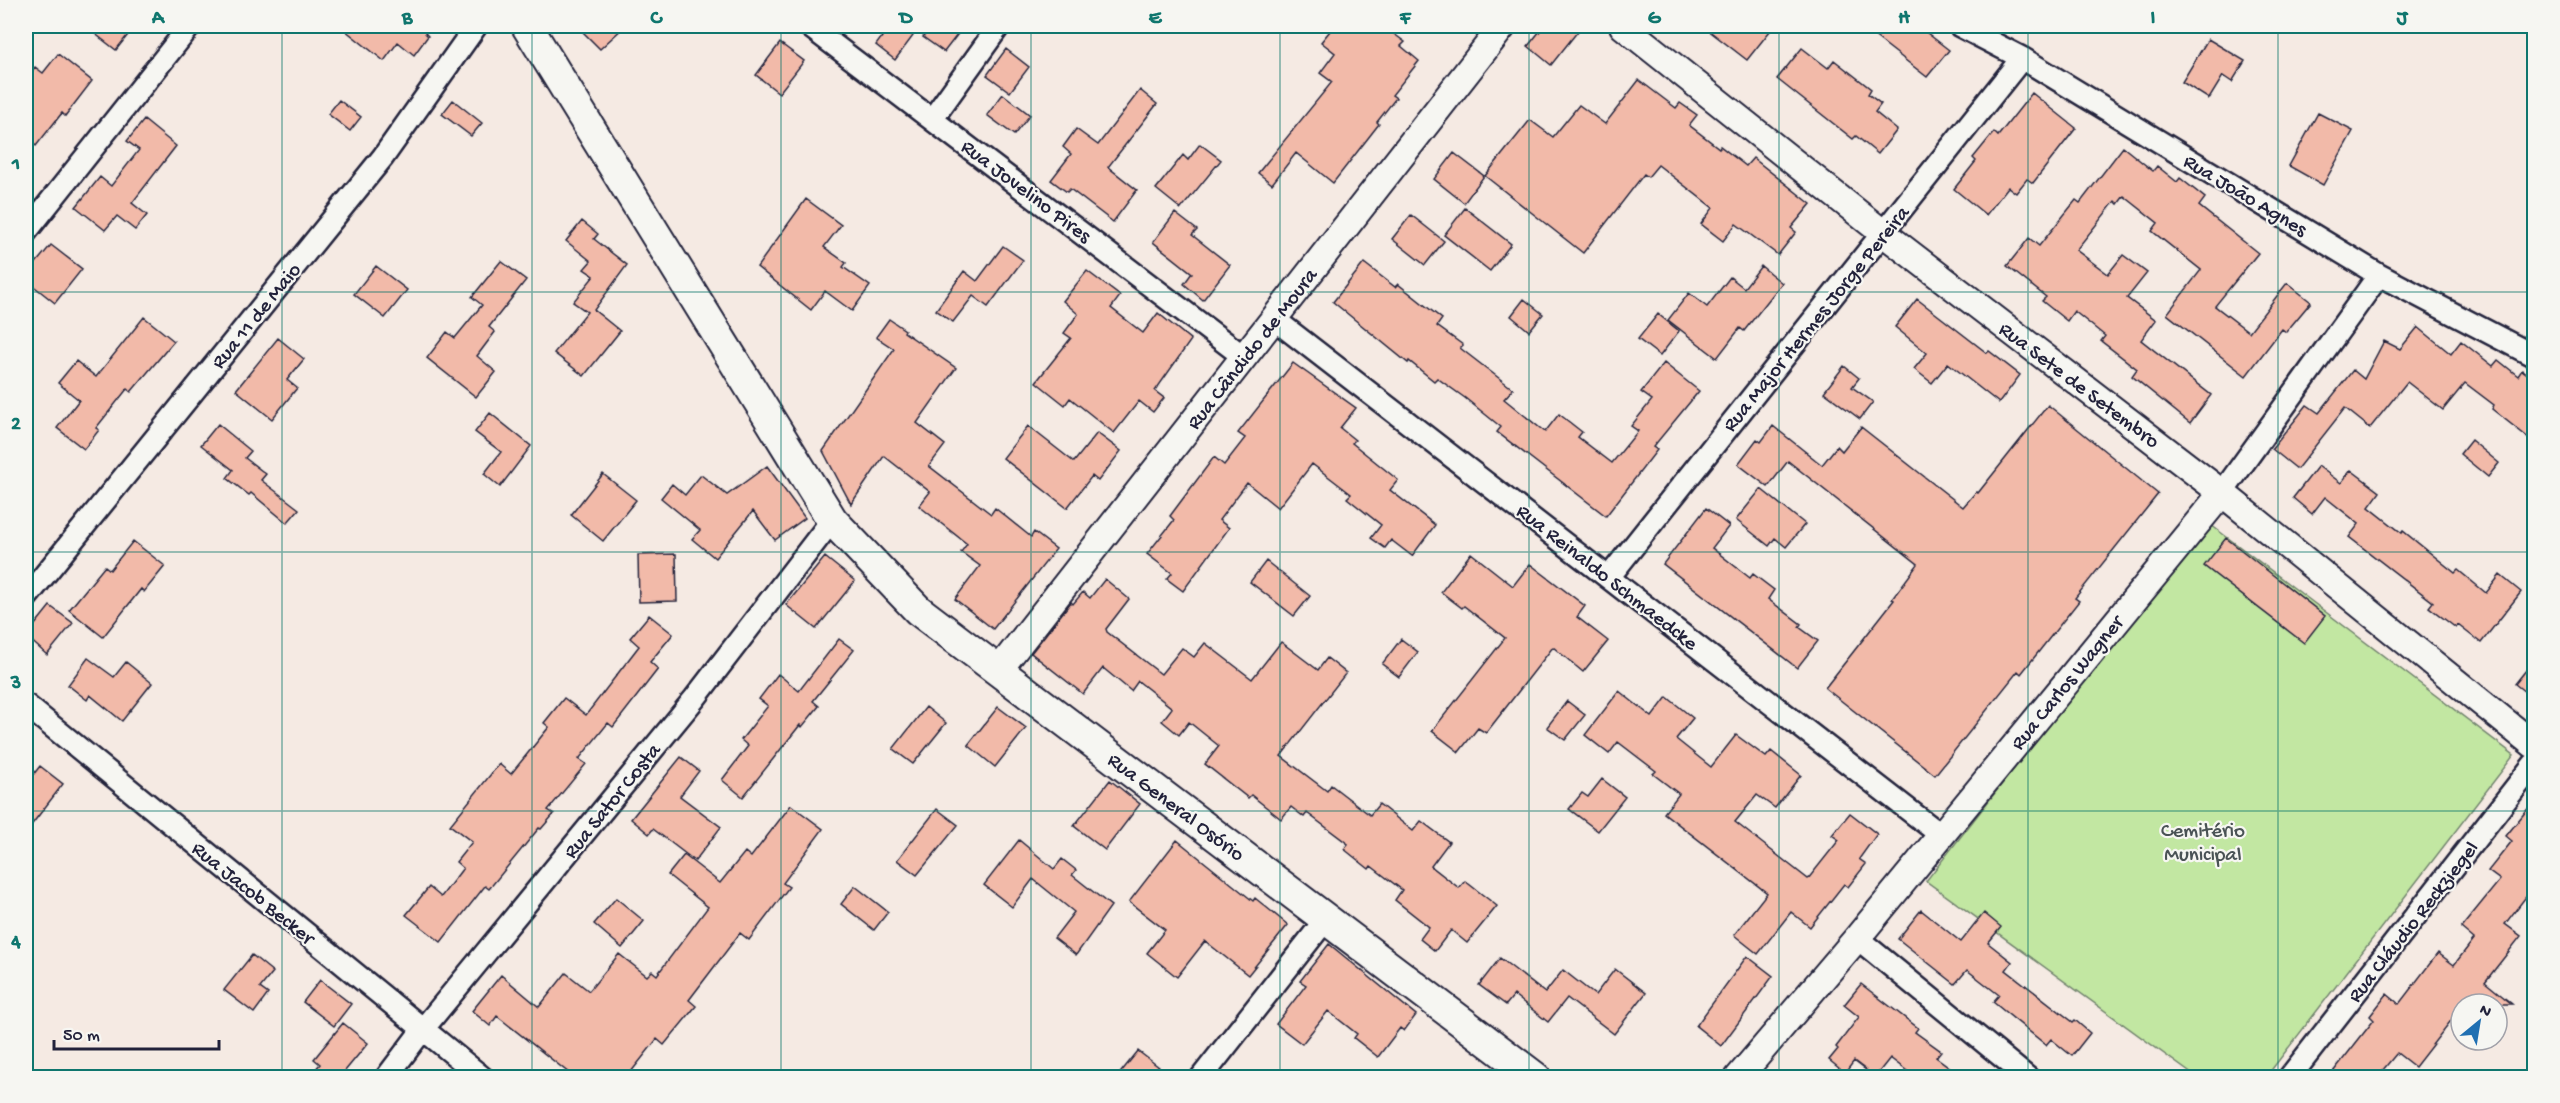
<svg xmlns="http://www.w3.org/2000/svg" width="2560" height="1103" viewBox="0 0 2560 1103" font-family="'Gochi Hand',sans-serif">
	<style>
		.green { fill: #c2e7a2; stroke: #72846e; stroke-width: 1.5 }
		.building { fill: #f2baa9; stroke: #22223b; stroke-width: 1.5 }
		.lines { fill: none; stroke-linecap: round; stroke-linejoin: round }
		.minor-casing { stroke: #22223b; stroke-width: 26 }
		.tertiary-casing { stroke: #22223b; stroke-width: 30 }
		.secondary-casing { stroke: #22223b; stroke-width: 34 }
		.minor { stroke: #f6f6f2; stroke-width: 21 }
		.tertiary { stroke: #f6f6f2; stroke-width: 26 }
		.secondary { stroke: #f6f6f2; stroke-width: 30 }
		.grid { fill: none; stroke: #0f766e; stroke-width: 1.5; stroke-opacity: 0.55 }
		.labels { text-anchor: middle; stroke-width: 4.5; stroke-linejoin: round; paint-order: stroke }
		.street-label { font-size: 21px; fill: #22223b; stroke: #f6f6f2 }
		.park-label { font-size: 21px; fill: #4a5355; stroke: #f6f6f2 }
		.neatline { fill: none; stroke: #0f766e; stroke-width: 2 }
		.grid-label { font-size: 20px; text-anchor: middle; font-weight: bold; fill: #0f766e }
	</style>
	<rect width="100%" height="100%" fill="#f5eae3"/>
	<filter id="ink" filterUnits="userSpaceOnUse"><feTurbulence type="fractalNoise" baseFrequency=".0167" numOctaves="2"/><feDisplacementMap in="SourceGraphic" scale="12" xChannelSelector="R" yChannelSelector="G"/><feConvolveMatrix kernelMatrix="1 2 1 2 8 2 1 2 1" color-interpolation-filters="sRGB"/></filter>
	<g filter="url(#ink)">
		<path class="green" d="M2207,522L2514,755L2266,1077H2196L1926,881Z"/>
		<path class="building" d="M85,26H135L116,50Z
			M340,26H431L425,33L428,36L414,55L398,42L384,61Z
			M577,26H625L600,49Z
			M867,26H900L913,36L895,60L876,45L882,37Z
			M932,26H964L944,52L923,37Z
			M1334,26H1383L1405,42L1401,46L1419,61L1392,95L1396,98L1377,122L1379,124L1333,183L1296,153L1272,184L1258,173L1332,82L1320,73L1335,53L1321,42Z
			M1544,26H1582L1551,65L1528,46Z
			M1703,26H1774L1747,60Z
			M1881,26H1918L1949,50L1927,77L1873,35Z
			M2208,39L2245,61L2232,82L2223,76L2209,99L2182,82Z
			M780,43L804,61L779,93L756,75Z
			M1802,48L1828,68L1834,60L1871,89L1868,94L1881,104L1875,112L1897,130L1878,154L1856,136L1853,139L1777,79Z
			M1006,49L1029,67L1010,92L987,75Z
			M58,54L92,81L65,116L62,113L36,146L26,137V79L35,67L43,73Z
			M1639,80L1676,108L1680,103L1697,115L1689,125L1719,148L1720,146L1746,166L1753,158L1811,204L1791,228L1796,232L1778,255L1736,224L1723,241L1701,224L1713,208L1658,165L1648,177L1644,174L1583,253L1485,176L1530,120L1553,137L1579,105L1605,124Z
			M1140,90L1157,104L1108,167L1137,190L1113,222L1070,189L1067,192L1051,180L1071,154L1063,147L1076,129L1098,145Z
			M2032,93L2076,128L2033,183L2027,179L2016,193L2008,187L1986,215L1954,189L1976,161L1973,158L1994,132L1998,136Z
			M1003,94L1030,115L1014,135L987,115Z
			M339,100L361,117L350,131L328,114Z
			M453,100L482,123L471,136L442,114Z
			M2318,113L2353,131L2323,185L2289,166Z
			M144,120L176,146L132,203L147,215L135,230L117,216L105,230L76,207L100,177L111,186L139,150L127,141Z
			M1200,144L1221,160L1181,209L1156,189L1183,155L1188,160Z
			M2123,147L2153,171L2157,166L2177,182L2180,178L2205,198L2199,206L2258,253L2215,306L2249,332L2287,283L2311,302L2286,332L2282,329L2246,376L2167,314L2201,270L2152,231L2158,223L2124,196L2118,204L2115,201L2076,250L2108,274L2123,255L2147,273L2127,298L2156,320L2141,340L2211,395L2190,423L2132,376L2137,369L2101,341L2105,336L2074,311L2067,321L2042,301L2046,297L2007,266L2029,238L2039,246L2076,200L2080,203Z
			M1454,153L1484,176L1464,203L1434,179Z
			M806,199L841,225L824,247L846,263L843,267L870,286L852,311L825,291L811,310L757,267Z
			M1465,208L1511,244L1490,271L1444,235Z
			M1175,213L1197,230L1192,235L1230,265L1203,300L1184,284L1192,273L1153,242Z
			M1411,215L1444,241L1425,265L1392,239Z
			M582,221L598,234L594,239L627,265L594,310L620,331L584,376L554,353L587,312L573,302L594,276L584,269L591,261L566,241Z
			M51,245L82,269L55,303L26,280V255L36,263Z
			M1003,246L1023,260L988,307L973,296L953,322L936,310L964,271L977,281Z
			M501,261L526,280L489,327L495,332L477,356L496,372L476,397L427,358L447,332L455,338L482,305L472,297Z
			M1364,263L1395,287L1398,284L1442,319L1437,326L1463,345L1460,348L1513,389L1504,399L1545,432L1559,414L1582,432L1578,437L1612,463L1638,431L1631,426L1652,400L1641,392L1664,363L1699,391L1653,447L1657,450L1606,516L1497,432L1501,427L1465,398L1437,378L1434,381L1409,361L1408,363L1333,302Z
			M376,266L407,290L385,318L354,294Z
			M1761,266L1782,283L1744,331L1740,328L1717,358L1668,320L1689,293L1707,307L1730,277L1744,288Z
			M1087,271L1120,296L1111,308L1143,333L1158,313L1191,340L1155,391L1164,398L1153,412L1139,401L1114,433L1070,398L1065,405L1036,382L1071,338L1064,333L1078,314L1063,301Z
			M1524,299L1543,314L1529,331L1511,316Z
			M1917,299L1987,353L1989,351L2020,375L1999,403L1948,363L1932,383L1914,369L1927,353L1895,327Z
			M1658,314L1679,331L1660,356L1638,339Z
			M144,317L174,341L131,392L127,389L96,428L99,430L84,449L57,428L79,400L58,383L76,361L96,377Z
			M889,319L905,330L904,332L956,368L917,423L945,445L929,466L991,514L995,508L1031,537L1034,532L1056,549L993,629L955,599L980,566L961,552L967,544L919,506L930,492L884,456L851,504L823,451L894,349L876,337Z
			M2418,327L2451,354L2461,341L2493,366L2498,360L2518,376L2522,370L2535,380V443L2492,409L2494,405L2465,383L2443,410L2407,382L2370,428L2345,408L2297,469L2272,449L2307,405L2319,413L2353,370L2364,379L2384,341L2400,349Z
			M278,338L304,359L287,380L297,388L272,419L236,390Z
			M1293,363L1356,408L1340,428L1355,440L1352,443L1398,480L1390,490L1435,525L1412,556L1391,540L1385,548L1371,538L1381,525L1347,498L1351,494L1312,464L1278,508L1247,483L1219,520L1229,528L1183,591L1167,579L1172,573L1147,554L1174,520L1170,516L1214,457L1224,465L1245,438L1238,433Z
			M1844,366L1859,378L1852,387L1873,402L1860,419L1824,392Z
			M2048,405L2158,494L2075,598L2079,601L2021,674L2018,671L1935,775L1825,688L1894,600L1892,599L1918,564L1788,461L1768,487L1738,464L1757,439L1761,442L1773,426L1822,465L1837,446L1842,451L1861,427L1963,507L1976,492L1978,493Z
			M490,413L531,446L500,487L484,474L501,452L475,432Z
			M218,424L251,451L245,458L266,474L261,480L299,509L287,523L251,493L249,495L227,478L233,470L201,445Z
			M1028,426L1074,462L1097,433L1121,451L1098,481L1092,476L1067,508L1003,458Z
			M2471,440L2499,463L2488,477L2460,454Z
			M767,466L805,518L775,540L753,511L715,558L692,539L700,530L661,498L672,484L685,495L701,475L727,495Z
			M2318,466L2341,483L2351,470L2380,492L2369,507L2402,533L2403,531L2455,573L2458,570L2486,593L2500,575L2521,592L2481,643L2458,625L2456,628L2429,607L2433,602L2349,537L2359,524L2325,497L2312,514L2293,498Z
			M603,474L636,500L603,541L571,515Z
			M1761,489L1805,524L1786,547L1775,538L1769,546L1736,520Z
			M1706,508L1729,526L1712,548L1750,578L1753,574L1774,590L1768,599L1801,624L1799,627L1818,641L1797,668L1663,564Z
			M2226,538L2325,616L2304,643L2204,566Z
			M133,541L165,566L144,592L141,589L103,637L69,610L105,566L110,570Z
			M1471,553L1513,586L1530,564L1585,606L1577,617L1608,641L1583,672L1553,647L1486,733L1478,728L1459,752L1432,731L1505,638L1464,606L1462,608L1441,592Z
			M676,554L677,601L639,602L638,555Z
			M825,557L855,581L816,629L786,605Z
			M1266,561L1310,596L1294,616L1250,582Z
			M1105,579L1129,599L1106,629L1107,632L1161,674L1182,648L1194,657L1205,643L1252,679L1281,642L1318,670L1327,658L1346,673L1281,756L1327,791L1331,785L1370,815L1379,804L1413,831L1421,821L1449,842L1431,866L1459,888L1465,881L1497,906L1467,943L1451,930L1435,951L1420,939L1429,927L1395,900L1402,890L1371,866L1369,869L1344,849L1348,844L1307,813L1304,817L1291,807L1281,819L1251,795L1248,798L1205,764L1219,746L1189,722L1179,735L1162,721L1172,708L1138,681L1131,691L1103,668L1083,694L1031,653L1071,602L1073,604L1083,592L1090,598Z
			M50,606L73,623L47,655L26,636Z
			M649,615L673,634L650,662L658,669L613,727L608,723L579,759L586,764L548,810L554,814L541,829L539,828L489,889L485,886L441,942L406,915L429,887L441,897L463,868L456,862L472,842L450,825L499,764L511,774L549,727L544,723L564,698L586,715L639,646L630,638Z
			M839,639L854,650L813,701L819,706L802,727L800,725L743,797L722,780L748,746L741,740L768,706L759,699L778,674L799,691Z
			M1401,639L1418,652L1399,677L1382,664Z
			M88,658L114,677L126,662L152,683L122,721L90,695L87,700L68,685Z
			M2535,659V700L2515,684Z
			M1619,691L1652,717L1667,697L1693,718L1676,739L1711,767L1736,735L1766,757L1771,751L1801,775L1775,808L1757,795L1735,822L1808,879L1839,840L1832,835L1850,813L1877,834L1859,859L1866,864L1848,887L1844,884L1810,927L1791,912L1758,954L1734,935L1767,893L1664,813L1679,794L1653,774L1656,771L1618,742L1609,754L1585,735Z
			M1567,701L1585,715L1565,740L1547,727Z
			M926,707L946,723L913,764L893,749Z
			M998,707L1026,728L995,767L968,745Z
			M681,757L699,771L680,796L721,827L695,861L653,829L649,834L631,819Z
			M40,766L63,784L26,832V784Z
			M1602,779L1625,797L1598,831L1569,809L1582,793L1588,797Z
			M1110,780L1140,804L1105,850L1074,826Z
			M2535,800V849L2528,858L2535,864V885L2505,924L2521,936L2485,982L2512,1004H2461V1024L2453,1018L2415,1067L2397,1053L2377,1077H2329L2374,1020L2370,1016L2387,994L2399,1004L2438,953L2454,965L2474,939L2461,928L2500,880L2488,871L2512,841L2506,836Z
			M791,805L823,829L783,883L789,887L749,940L740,933L689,1000L696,1006L664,1045L657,1039L627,1077H574L497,1016L490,1026L472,1011L501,975L539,1007L566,973L589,991L619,954L647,976L652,971L657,975L708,907L668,875L684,855L720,883L745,852L751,857Z
			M937,809L958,825L917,875L897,860Z
			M1019,840L1054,869L1062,859L1076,870L1072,875L1111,906L1076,955L1054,938L1074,912L1033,879L1012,907L984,885Z
			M1177,840L1253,901L1255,898L1288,925L1248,975L1205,941L1177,977L1147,953L1165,930L1129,902Z
			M855,886L888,912L874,930L841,904Z
			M616,898L644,921L622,948L594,924Z
			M1921,910L1961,942L1984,913L2001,927L1988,943L2012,962L2006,970L2073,1022L2075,1020L2090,1033L2072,1056L2051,1039L2046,1045L1993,1002L1999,995L1967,970L1955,984L1898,939Z
			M1329,944L1416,1015L1404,1031L1400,1028L1378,1057L1354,1038L1357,1034L1328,1011L1302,1044L1276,1024L1306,985L1300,981Z
			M252,955L273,972L260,988L268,994L254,1013L224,990Z
			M1747,956L1773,976L1721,1046L1696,1026Z
			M1500,958L1545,993L1563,970L1595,995L1615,969L1646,993L1614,1034L1567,998L1548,1022L1514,995L1506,1005L1479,985Z
			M320,980L351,1004L334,1026L303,1002Z
			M1861,984L1918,1028L1915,1032L1941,1051L1936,1057L1963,1077H1915L1890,1058L1875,1077L1854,1061L1845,1073L1829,1060L1838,1049L1836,1047L1859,1017L1844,1005Z
			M343,1023L368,1043L340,1077H309L320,1064L314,1059Z
			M1138,1051L1172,1077H1117Z"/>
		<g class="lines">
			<defs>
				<path id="minor" d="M809,26L1244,357
					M1960,26L2022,58L2379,275L2534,356
					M933,118L999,26
					M26,232L190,26
					M1274,319L1941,835
					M2222,493L2379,275
					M1609,577L2022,58
					M26,598L383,157L476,26
					M26,705L483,1078
					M1857,938L2028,1078
					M386,1078L423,1029L695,698L832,520
					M1201,1078L1326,919
					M2289,1078L2534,764"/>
				<path id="tertiary" d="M1623,26L1883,233L2222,493L2534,745
					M998,671L1503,26
					M1738,1078L1857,938L2222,493"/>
				<path id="secondary" d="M527,26L832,520L918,610L1536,1078"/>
			</defs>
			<use href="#minor" class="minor-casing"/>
			<use href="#tertiary" class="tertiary-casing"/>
			<use href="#secondary" class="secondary-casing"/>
			<use href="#minor" class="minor"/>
			<use href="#tertiary" class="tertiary"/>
			<use href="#secondary" class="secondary"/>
		</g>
	</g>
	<path class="grid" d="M282,26V1078M532,26V1078M781,26V1078M1031,26V1078M1280,26V1078M1529,26V1078M1779,26V1078M2028,26V1078M2278,26V1078M26,292H2534M26,552H2534M26,811H2534"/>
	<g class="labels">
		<g class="street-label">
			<text transform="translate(1027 190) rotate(37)" y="7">Rua Jovelino Pires</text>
			<text transform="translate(2246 194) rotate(31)" y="7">Rua João Agnes</text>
			<text transform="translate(255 315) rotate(-51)" y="7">Rua 11 de Maio</text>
			<text transform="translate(1815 318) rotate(-51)" y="7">Rua Major Hermes Jorge Pereira</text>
			<text transform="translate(1251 348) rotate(-52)" y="7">Rua Cândido de Moura</text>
			<text transform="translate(2080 384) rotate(37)" y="7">Rua Sete de Setembro</text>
			<text transform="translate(1608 576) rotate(38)" y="7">Rua Reinaldo Schmaedcke</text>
			<text transform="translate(2066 682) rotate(-51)" y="7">Rua Carlos Wagner</text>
			<text transform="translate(611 800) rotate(-51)" y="7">Rua Sator Costa</text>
			<text transform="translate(1177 806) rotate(37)" y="7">Rua General Osório</text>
			<text transform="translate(254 892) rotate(39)" y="7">Rua Jacob Becker</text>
			<text transform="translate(2412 921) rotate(-52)" y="7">Rua Cláudio Reckziegel</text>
		</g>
		<g class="park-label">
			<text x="2203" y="836">Cemitério<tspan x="2203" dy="24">Municipal</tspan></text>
		</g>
	</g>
	<rect width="2560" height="1103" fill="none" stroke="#f6f6f2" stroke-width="66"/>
	<g transform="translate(2479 1022) rotate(30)"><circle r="28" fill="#f6f6f2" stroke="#a1a1a9" stroke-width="1.5"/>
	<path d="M0-4.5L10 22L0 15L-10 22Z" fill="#1f6fb2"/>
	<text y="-9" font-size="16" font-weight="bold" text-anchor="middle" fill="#22223b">N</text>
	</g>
	<path d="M54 1040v9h165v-9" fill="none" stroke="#22223b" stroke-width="3"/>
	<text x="63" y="1040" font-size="18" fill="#22223b" stroke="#f6f6f2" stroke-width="4.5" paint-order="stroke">50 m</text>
	<rect x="33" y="33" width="2494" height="1037" class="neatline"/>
	<g class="grid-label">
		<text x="158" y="23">A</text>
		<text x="407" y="23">B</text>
		<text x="656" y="23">C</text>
		<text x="906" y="23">D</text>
		<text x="1155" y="23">E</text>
		<text x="1405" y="23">F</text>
		<text x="1654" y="23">G</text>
		<text x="1904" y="23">H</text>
		<text x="2153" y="23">I</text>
		<text x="2402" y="23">J</text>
		<text x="16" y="169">1</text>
		<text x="16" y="429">2</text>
		<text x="16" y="688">3</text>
		<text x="16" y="947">4</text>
	</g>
</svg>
